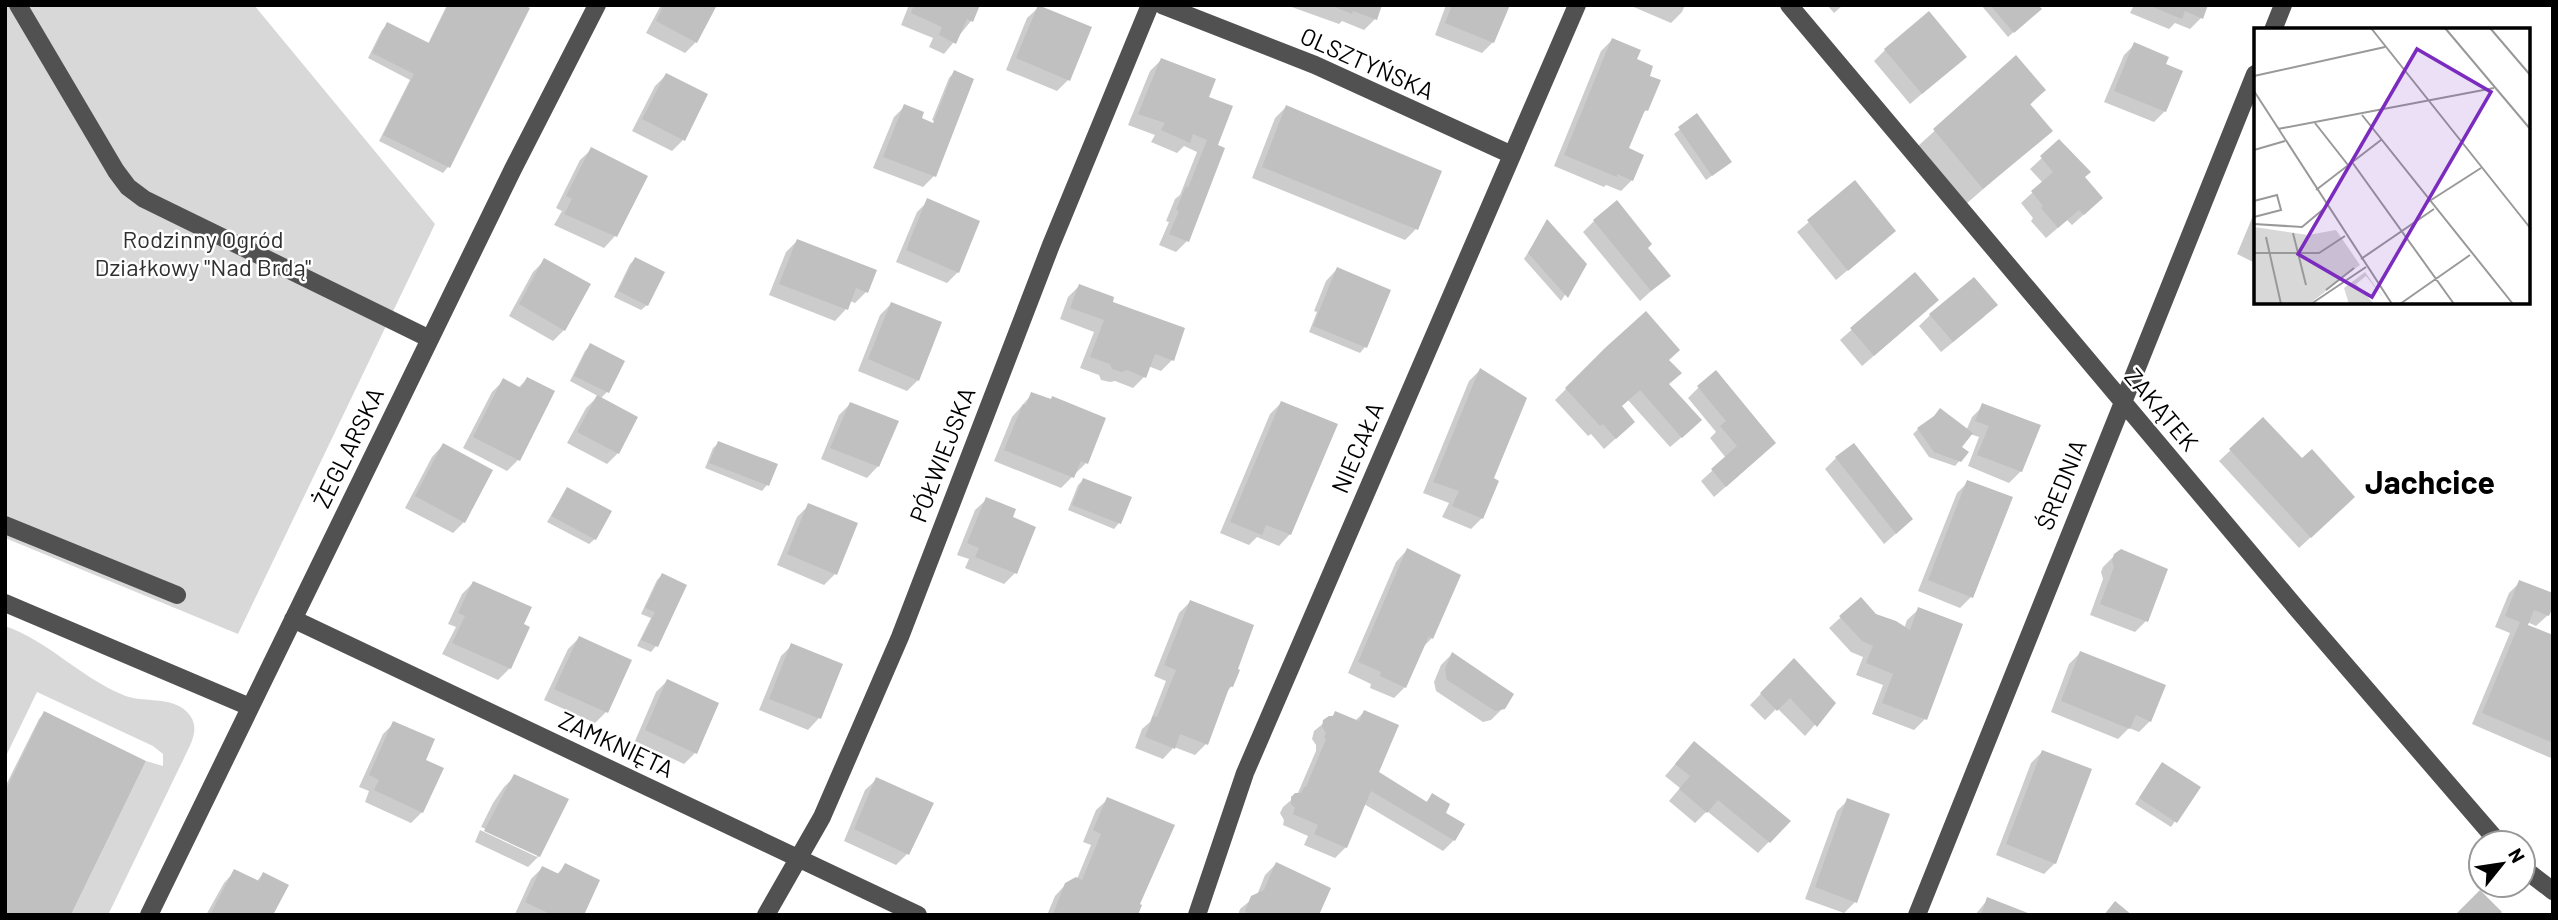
<svg xmlns="http://www.w3.org/2000/svg" width="2558" height="920" viewBox="0 0 2558 920" font-family="Barlow,sans-serif">
	<style>
		.green { fill: #d8d8d8 }
		.shadow { fill: #0003 }
		.building { fill: #c0c0c0 }
		.lines { fill: none; stroke-linecap: round; stroke-linejoin: round }
		.minor { stroke: #515151; stroke-width: 18 }
		.labels { text-anchor: middle; stroke-width: 5; stroke-linejoin: round; paint-order: stroke }
		.street-label { font-size: 24px; fill: #000; stroke: #fff }
		.park-label { font-size: 24px; fill: #2f2f2f; stroke: #fff }
		.district-label { font-size: 32px; font-weight: bold; fill: #000; stroke: #fff }
		.inset-road { fill: none; stroke: #999; stroke-width: 2 }
		.view { fill: #7b2cbf; fill-opacity: 0.15; stroke: #7b2cbf; stroke-width: 3.5 }
		.inset-edge { fill: none; stroke: #000; stroke-width: 3.5 }
	</style>
	<rect width="100%" height="100%" fill="#fff"/>
	<path class="green" d="M5,5H254L435,224L238,634L5,538Z
		M5,626C48,641 79,676 121,694C141,704 171,695 187,712C201,726 192,742 185,756L108,915H71L146,761L163,766V754L153,746L37,692L5,758Z"/>
	<path class="shadow" d="M447,5H520L527,9L448,167L443,173L379,141L410,80L368,58L382,30L388,24L428,44Z
		M661,5H715L696,42L685,53L646,33Z
		M909,5H978L971,21L944,54L929,47L933,38L901,25Z
		M1286,5H1380L1375,19L1364,30L1342,21L1339,24Z
		M1446,5H1508L1493,42L1482,53L1435,35Z
		M1629,5H1685L1682,12L1671,23Z
		M1827,5H1843L1834,13Z
		M1981,5H2036L2034,14L2008,37Z
		M2134,5H2207L2201,18L2190,29L2175,23L2169,29L2130,13Z
		M1039,7L1068,80L1057,91L1006,70L1027,18Z
		M1612,40L1635,60L1647,77L1646,110L1640,116L1626,149L1632,180L1621,191L1606,185L1604,187L1554,166L1601,51Z
		M2135,44L2164,65L2165,111L2154,122L2104,102L2124,55Z
		M1885,50L1965,57L1910,104L1874,61Z
		M2016,57L2044,90L2029,106L2050,131L1966,204L1918,146Z
		M1161,60L1207,98L1216,146L1187,241L1176,252L1159,245L1169,222L1166,221L1175,199L1180,195L1197,152L1184,146L1177,153L1151,142L1155,135L1128,125L1150,71Z
		M954,72L951,129L932,120L949,78Z
		M666,75L683,140L672,151L632,131L655,86Z
		M905,106L920,119L934,176L923,187L873,168L894,117Z
		M1286,107L1416,229L1405,240L1252,178L1275,118Z
		M1697,116L1724,167L1706,180L1674,134Z
		M2059,142L2083,177L2090,209L2072,225L2067,220L2046,238L2031,221L2033,218L2021,203L2043,183L2030,169Z
		M592,149L646,177L615,236L604,248L554,225L562,211L556,208L580,160Z
		M1855,183L1894,231L1836,280L1797,232Z
		M928,201L958,272L947,283L896,262L917,212Z
		M2255,211V263L2237,254Z
		M1594,221L1645,248L1668,276L1640,301L1583,232Z
		M1547,222L1585,264L1561,301L1524,259Z
		M797,241L875,271L866,292L855,303L850,301L846,309L835,321L769,295L786,252Z
		M635,259L647,305L641,310L614,297L630,264Z
		M544,261L589,285L564,330L553,341L509,316L533,272Z
		M1337,269L1389,291L1365,347L1360,353L1309,332L1317,312L1314,311L1326,281Z
		M1915,274L1926,311L1862,366L1840,340Z
		M1079,286L1111,303L1172,360L1161,371L1148,366L1144,377L1133,388L1115,381L1110,382L1101,380L1099,375L1080,368L1094,332L1060,319L1068,297Z
		M891,304L918,380L907,391L858,371L880,315Z
		M1930,315L1985,316L1941,352L1919,326Z
		M591,345L623,362L607,392L600,399L618,453L607,464L567,443L586,408L598,396L570,381L585,351Z
		M1605,350L1667,360L1668,384L1689,431L1670,447L1628,400L1620,407L1622,433L1604,449L1591,434L1588,436L1555,400Z
		M1480,370L1492,479L1482,518L1471,529L1442,517L1449,503L1423,493L1469,381Z
		M527,379L553,392L518,460L507,471L463,448L492,392L504,380L518,388Z
		M1699,387L1763,454L1714,497L1701,481L1726,458L1710,438L1716,432L1688,398Z
		M1032,394L1103,419L1086,463L1061,488L994,461L1012,417Z
		M1281,403L1290,534L1279,546L1257,537L1249,545L1220,533L1270,414Z
		M850,404L878,466L867,478L821,459L839,415Z
		M1983,406L2021,471L2009,483L1968,466L1979,437L1970,434L1960,447V460L1955,466L1929,457L1913,434L1918,429L1966,431L1972,417Z
		M2263,420L2342,508L2299,548L2219,461Z
		M719,443L767,485L762,491L705,468L713,448Z
		M443,445L464,522L453,533L405,508L432,457Z
		M1836,458L1900,530L1884,544L1825,469Z
		M1083,480L1130,498L1119,523L1114,529L1068,510L1078,485Z
		M1968,482L1971,597L1960,608L1918,591L1957,493Z
		M567,489L595,539L589,544L547,522Z
		M987,499L1011,518L1015,573L1004,584L965,568L969,559L957,555L975,510Z
		M808,506L835,574L824,585L777,565L797,517Z
		M1407,550L1459,576L1432,638L1421,649L1405,687L1394,698L1370,688L1371,684L1348,673L1396,562Z
		M2115,555L2146,621L2135,632L2090,615L2103,579L2101,572L2103,567Z
		M662,575L685,586L656,646L651,652L637,646L651,618L641,614L657,580Z
		M2520,582L2548,615L2536,626L2527,622L2526,626L2553,637V756L2551,758L2472,724L2510,633L2495,627L2509,593Z
		M473,583L528,628L510,668L498,680L442,654L456,627L448,624L462,594Z
		M1861,599L1875,615L1904,629L1907,620L1919,609L1925,719L1914,730L1872,714L1883,685L1856,675L1863,657L1851,652L1829,628Z
		M1190,602L1232,686L1225,693L1206,744L1195,755L1174,747L1163,759L1135,748L1142,729L1150,722L1166,681L1154,676L1179,613Z
		M579,638L629,661L606,712L595,723L544,700L568,649Z
		M792,645L841,665L819,718L808,730L759,710L781,656Z
		M2080,653L2150,721L2139,732L2129,728L2118,739L2051,712L2069,664Z
		M1452,654L1503,708L1491,720L1483,722L1436,691L1434,682L1441,665Z
		M1794,660L1834,703L1805,736L1777,708L1765,720L1750,705Z
		M667,681L716,704L695,753L684,764L635,741L656,692Z
		M1364,712L1377,773L1425,803L1432,796L1443,814L1454,840L1443,851L1364,804L1346,847L1335,858L1304,845L1308,836L1283,825L1284,820L1280,813L1283,807L1297,795L1316,751V745L1312,739L1314,731L1336,713L1355,721Z
		M44,713L5,915V787L39,719Z
		M394,723L424,761L422,812L411,823L365,802L369,791L359,787L383,734Z
		M2042,752L2055,863L2044,874L1996,855L2031,763Z
		M1683,755L1789,821L1758,853L1707,811L1695,823L1669,801L1680,788L1665,776Z
		M2157,770L2198,788L2171,827L2135,804Z
		M515,776L539,856L528,867L475,842L480,830L537,857V853L481,827L493,803L504,787Z
		M877,779L907,854L896,865L844,841L865,790Z
		M1108,799L1138,905L1136,915H1047L1055,896L1066,884L1077,879L1091,845L1083,842L1096,810Z
		M1848,800L1888,815L1855,902L1844,913L1805,899L1837,811Z
		M1276,864L1317,915H1238L1240,909L1257,895L1265,875Z
		M566,865L582,915L515,914L531,879L542,868L556,875Z
		M235,871L256,882L263,874L271,915H206L224,883Z
		M1988,899L2029,915H1975Z"/>
	<path class="building" d="M448,5H524L530,8L450,168L383,135L414,74L372,53L387,22L429,43Z
		M664,5H717L697,43L656,21Z
		M914,5H980L973,22L967,19L956,44L939,35L942,27L911,13Z
		M1038,5L1092,27L1070,81L1016,58Z
		M1330,5H1382L1377,20L1353,11L1352,14Z
		M1452,5H1510L1494,43L1445,23Z
		M1990,5H2038L2042,9L2014,33Z
		M2148,5H2208L2203,19L2185,11L2182,19Z
		M1929,11L1967,57L1922,94L1884,49Z
		M1612,38L1641,50L1637,59L1653,66L1650,76L1661,80L1648,111L1645,110L1629,148L1644,155L1633,181L1617,174V177L1564,155Z
		M2134,42L2169,57L2166,64L2183,71L2166,112L2114,91Z
		M2016,55L2046,90L2030,104L2053,131L1983,189L1933,129Z
		M1161,58L1216,79L1209,97L1233,106L1218,145L1225,148L1189,242L1169,234L1179,211L1176,210L1186,186L1188,188L1207,140L1193,134L1190,143L1161,130L1165,123L1138,114Z
		M954,70L974,79L936,177L883,157L904,104L924,112L922,118L933,123Z
		M666,73L708,94L685,141L642,119Z
		M1286,105L1442,171L1418,230L1262,167Z
		M1697,113L1732,162L1712,176L1678,127Z
		M2059,139L2091,172L2085,177L2103,198L2084,215L2079,210L2058,228L2041,208L2043,206L2031,191L2053,172L2040,156Z
		M591,147L648,176L617,237L564,214L572,199L566,196Z
		M1855,180L1896,231L1848,271L1807,220Z
		M927,198L980,221L959,273L906,250Z
		M1617,200L1652,244L1648,248L1671,276L1651,291L1593,220Z
		M1547,219L1587,264L1568,298L1528,253Z
		M797,239L877,270L868,293L856,288L848,310L779,284Z
		M635,257L665,272L648,306L618,291Z
		M544,258L591,284L565,331L519,304Z
		M1337,267L1391,290L1367,348L1313,326Z
		M1915,272L1939,300L1874,356L1850,328Z
		M1974,277L1998,305L1953,342L1929,314Z
		M1079,284L1114,297L1113,302L1185,328L1174,361L1155,354L1146,378L1127,370L1122,372L1112,369L1110,364L1090,357L1104,320L1070,308Z
		M891,302L942,322L919,381L868,359Z
		M1646,311L1680,350L1669,360L1682,373L1669,384L1702,420L1682,438L1640,390L1622,406L1635,422L1616,439L1603,424L1600,426L1565,388L1605,348Z
		M590,343L625,361L609,393L574,376Z
		M1480,368L1527,398L1494,478L1499,481L1483,519L1452,506L1459,491L1433,482Z
		M1716,370L1776,443L1726,487L1711,469L1737,446L1720,426L1726,421L1697,386Z
		M527,377L555,391L520,461L473,437L503,378L521,388Z
		M1031,392L1051,399L1052,396L1106,418L1088,464L1081,461L1074,478L1004,450L1023,404L1026,405Z
		M597,395L638,417L619,454L577,432Z
		M1281,401L1338,424L1291,535L1266,525L1262,535L1230,522Z
		M850,402L899,421L879,467L830,448Z
		M1982,403L2041,425L2022,472L1977,455L1989,426L1975,421Z
		M1940,408L1973,433L1962,447L1969,452L1961,462L1934,452L1917,428L1934,416Z
		M2263,417L2302,458L2312,449L2355,497L2311,538L2229,449Z
		M718,441L778,464L769,486L709,463Z
		M443,443L493,470L465,523L415,496Z
		M1854,443L1913,519L1896,534L1835,457Z
		M1083,478L1132,497L1121,524L1072,505Z
		M1967,480L2013,497L1973,598L1928,580Z
		M567,487L612,511L596,540L551,516Z
		M986,497L1016,509L1013,517L1036,527L1017,574L975,557L979,548L967,543Z
		M808,503L858,523L837,575L787,554Z
		M1407,548L1461,575L1433,639L1429,636L1406,688L1380,676L1381,672L1358,662Z
		M2121,549L2168,569L2148,622L2100,604L2114,567L2112,560L2114,554Z
		M662,573L687,585L658,647L641,640L655,612L645,608Z
		M2519,580L2553,593V607L2549,616L2534,610L2528,625L2553,635V743L2482,713L2520,622L2505,616Z
		M473,581L532,607L524,624L530,627L511,669L452,643L465,616L458,613Z
		M1861,597L1876,614L1896,621L1910,630L1918,607L1963,624L1927,720L1882,703L1893,674L1866,663L1873,646L1862,641L1839,616Z
		M1190,600L1254,625L1238,669L1240,670L1233,687L1230,686L1228,691L1208,745L1180,734L1175,749L1145,737L1153,716L1157,717L1176,670L1164,665Z
		M579,636L632,660L608,713L554,689Z
		M791,643L843,664L821,719L769,699Z
		M2080,651L2166,685L2151,722L2136,715L2130,729L2061,701Z
		M1452,652L1514,694L1505,709L1495,711L1447,680L1445,669Z
		M1794,658L1836,703L1817,727L1790,698L1777,711L1760,693Z
		M667,679L719,703L697,754L645,730Z
		M1364,710L1399,725L1379,772L1427,802L1432,793L1450,804L1446,813L1465,824L1455,841L1371,791L1347,848L1314,834L1318,825L1293,814L1295,808L1291,804V797L1295,793H1301L1304,787H1306L1326,739L1324,737L1326,733L1322,727L1323,720L1329,716H1333L1335,711L1359,721Z
		M44,711L146,761L71,915H5V792Z
		M393,721L435,739L426,760L444,768L423,813L374,790L379,780L369,775Z
		M1694,741L1791,821L1770,843L1718,800L1707,813L1679,789L1690,776L1675,764Z
		M2042,750L2092,769L2056,864L2006,844Z
		M2162,762L2201,787L2177,823L2139,798Z
		M514,774L569,799L540,857L484,831Z
		M876,777L934,803L909,855L854,829Z
		M1107,797L1175,825L1140,904L1142,905L1138,915L1053,914L1065,883L1076,877L1082,880L1101,834L1093,830Z
		M1847,798L1890,814L1857,903L1815,887Z
		M1276,862L1331,888L1319,915H1248L1245,911L1251,896L1264,890Z
		M565,863L600,880L584,915H552L525,902L542,866L559,874Z
		M234,869L259,881L263,872L289,885L273,915H210Z
		M2480,890L2502,912L2499,915H2455Z
		M1987,897L2033,915H1981Z
		M2115,901L2132,915H2104Z"/>
	<g class="lines">
		<path class="minor" d="M18,5L116,171L128,187L144,199L430,339
			M1162,5L1315,65L1512,155
			M1789,5L2298,610L2499,843
			M2273,30L2283,5
			M5,525L177,595
			M5,603L250,707
			M293,619L918,915
			M2523,868L2553,891
			M149,915L513,169L597,5
			M766,915L822,817L900,637L1051,245L1150,5
			M1197,915L1245,773L1577,5
			M1917,915L2255,74"/>
	</g>
	<g class="labels">
		<g class="street-label">
			<text transform="translate(1367 64) rotate(24)" y="8">OLSZTYŃSKA</text>
			<text transform="translate(2161 410) rotate(50)" y="8">ZAKĄTEK</text>
			<text transform="translate(349 448) rotate(-64)" y="8">ŻEGLARSKA</text>
			<text transform="translate(1358 448) rotate(-67)" y="8">NIECAŁA</text>
			<text transform="translate(943 455) rotate(-69)" y="8">PÓŁWIEJSKA</text>
			<text transform="translate(2062 485) rotate(-68)" y="8">ŚREDNIA</text>
			<text transform="translate(616 745) rotate(25)" y="8">ZAMKNIĘTA</text>
		</g>
		<g class="park-label">
			<text x="203" y="248">Rodzinny Ogród<tspan x="203" dy="28">Działkowy "Nad Brdą"</tspan></text>
		</g>
		<g class="district-label">
			<text x="2430" y="494">Jachcice</text>
		</g>
	</g>
	<g transform="translate(2254 28)">
		<rect width="276" height="276" fill="#fff"/>
		<path d="M0,199L54,207L82,202L106,237L55,276H0ZM111,244L131,272L112,248L102,256L120,276H95L90,260Z" fill="#d8d8d8"/>
		<path class="inset-road" d="M117,0L277,201M191,0L277,102M236,0L277,48M0,48L131,19M0,63L138,276M108,87L259,276M61,95L94,137M24,101L240,60M0,122L31,113M98,134L200,276M62,162L127,112M0,173L23,167L27,182L0,189M174,174L227,140M0,196L48,199L72,179M39,205L52,257M12,209L27,276M0,225H65L91,208M107,231L180,181M72,262L100,240M57,276L112,239M146,276L216,227"/>
		<path class="view" d="M163,21L237,64L118,269L44,226Z"/>
		<rect width="276" height="276" class="inset-edge"/>
	</g>
	<rect width="2558" height="920" fill="none" stroke="#000000" stroke-width="14"/>
	<g transform="translate(2502 864) rotate(60)"><circle r="33" fill="#ffffff" stroke="#999999" stroke-width="2"/>
	<path d="M0-5L12 26L0 18L-12 26Z" fill="#000000"/>
	<text y="-10" font-size="19" font-weight="bold" text-anchor="middle" fill="#000000">N</text>
	</g>
</svg>
